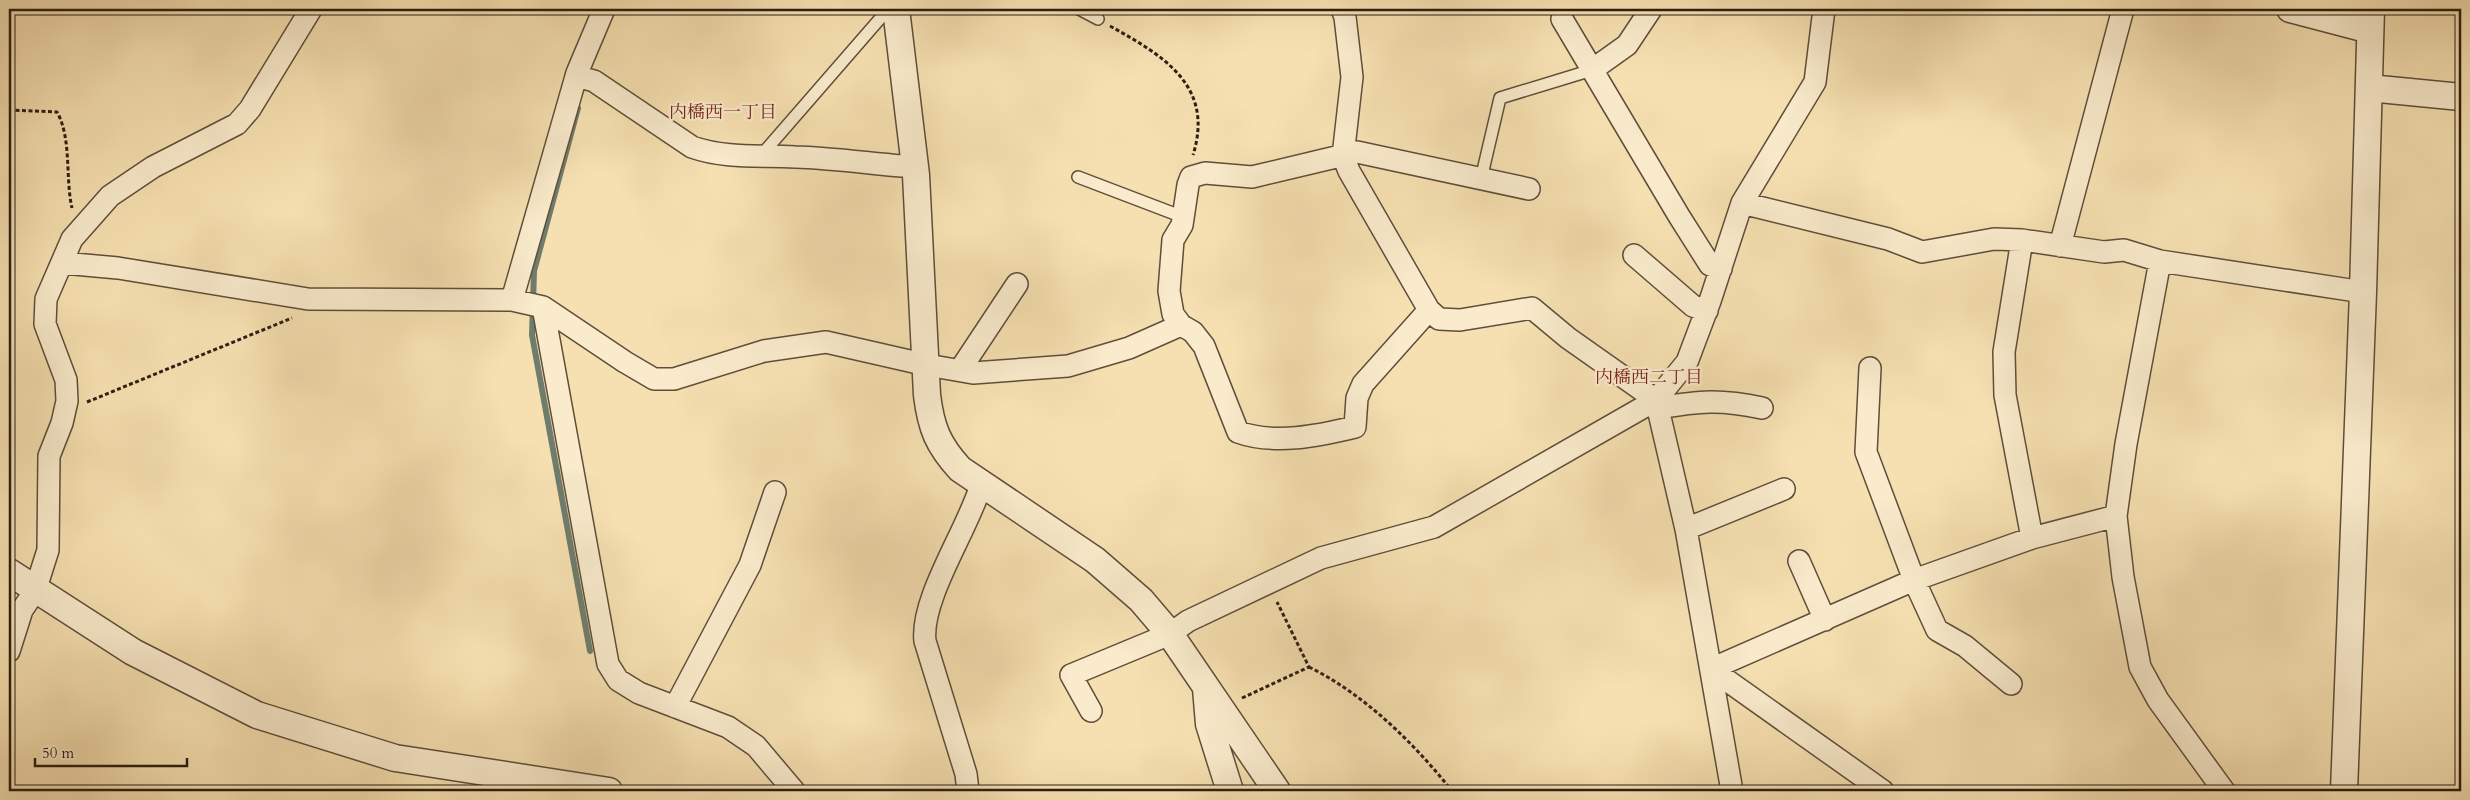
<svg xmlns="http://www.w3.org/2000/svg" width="2470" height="800" viewBox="0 0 2470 800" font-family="Cardo,'Noto Serif JP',serif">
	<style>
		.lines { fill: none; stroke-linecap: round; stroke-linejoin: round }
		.stream { stroke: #6f7d6d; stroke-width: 6 }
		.service-casing { stroke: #5e4e3b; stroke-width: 14 }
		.minor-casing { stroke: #5e4e3b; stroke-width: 24 }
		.tertiary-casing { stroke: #5e4e3b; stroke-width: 29 }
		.path { stroke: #2b1e14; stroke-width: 3; stroke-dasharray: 4 2.5; stroke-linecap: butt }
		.service { stroke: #f9ebcc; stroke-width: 11 }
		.minor { stroke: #f9ebcc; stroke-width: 21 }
		.tertiary { stroke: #f9ebcc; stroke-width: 26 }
		.labels { text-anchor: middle; stroke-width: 4.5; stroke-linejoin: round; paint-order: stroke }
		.neighbourhood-label { font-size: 18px; fill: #7a1f14; stroke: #f9ebcc }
	</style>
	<rect width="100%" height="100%" fill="#f6e0b1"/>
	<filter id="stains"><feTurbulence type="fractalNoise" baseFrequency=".004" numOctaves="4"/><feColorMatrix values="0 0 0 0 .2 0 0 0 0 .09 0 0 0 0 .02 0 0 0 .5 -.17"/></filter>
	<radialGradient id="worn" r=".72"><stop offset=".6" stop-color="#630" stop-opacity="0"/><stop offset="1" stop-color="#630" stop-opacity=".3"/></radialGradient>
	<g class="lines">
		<path class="stream" d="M578,108L534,271L532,335L590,651"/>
		<defs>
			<path id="service" d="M1079,9L1098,19
				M764,156L765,151L884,14L897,12
				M1078,177L1183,217
				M1481,179L1500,98L1592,70"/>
			<path id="minor" d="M1342,9L1345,17L1352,77L1343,156L1349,171L1429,310L1439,319L1460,320L1532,308L1568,338L1656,400L1686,529L1732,791
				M1562,19L1679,216L1710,265L1721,269
				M1592,70L1627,45L1651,9
				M576,76L594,81L692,147C726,159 760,155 795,157C831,158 866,163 902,166L914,164
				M1742,203L1888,239L1922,252L1994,239L2022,240L2104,252L2124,250L2160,261L2363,292
				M2022,240L2004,352L2005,395L2032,538
				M2060,246L2123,9
				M1634,255L1693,306L1707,311
				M2160,261L2126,444L2116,516L2123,577L2140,667L2158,700L2224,791
				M63,263L118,268L308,299L512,300L543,307L625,362L654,379H674L764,351L826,342L927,365L973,373L1068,366L1129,348L1181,325
				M512,300L577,73L604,9
				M543,307L608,664L618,680L639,693L728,727L756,746L794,791
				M1429,310L1363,384L1357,398L1355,427C1318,436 1274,445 1238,432L1204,346L1193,332L1181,325L1173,314L1169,291L1173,240L1182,225L1188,185L1191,177L1205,173L1252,177L1357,152L1529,189
				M1870,368L1866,452L1914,580L1937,630L1965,646L2011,684
				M960,370L1017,284
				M1658,408C1700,401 1720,399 1762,408
				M1686,529L1784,489
				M1799,561L1825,620
				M9,651L22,610L35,591L48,550L49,456L62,423L67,401L66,380L45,324L46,299L72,239L110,196L153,167L237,124L250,109L311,9
				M1711,669L1914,580L2032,538L2116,516
				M1711,669L1883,791
				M675,707L750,565L775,492
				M1091,711L1071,675L1170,634L1188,621L1321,558L1434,527L1656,400L1687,362L1710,301L1742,203L1815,82L1824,9
				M968,791L966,774L925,641C920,599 968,529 981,485"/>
			<path id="tertiary" d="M896,9L916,175L927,395C931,428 938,445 960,469L1095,560L1141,600L1170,634L1277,791
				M2290,9L2370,30
				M2369,88L2461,97
				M9,572L133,652L257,715L395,758L609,791
				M1206,688L1209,724L1230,791
				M2344,791L2363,292L2371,9"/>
		</defs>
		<use href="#service" class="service-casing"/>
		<use href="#minor" class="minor-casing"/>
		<use href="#tertiary" class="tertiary-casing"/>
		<path class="path" d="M1110,26C1162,55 1215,85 1193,155
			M9,110L57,112C72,139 65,178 72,208
			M87,402L292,318
			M1309,667C1364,694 1414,743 1452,791
			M1242,698L1309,667L1277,602"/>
		<use href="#service" class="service"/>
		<use href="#minor" class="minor"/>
		<use href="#tertiary" class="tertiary"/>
	</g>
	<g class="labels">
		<g class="neighbourhood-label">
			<text x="723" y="118">内橋西一丁目</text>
			<text x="1649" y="383">内橋西二丁目</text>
		</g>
	</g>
	<rect width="2470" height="800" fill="none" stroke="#f6e0b1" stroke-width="30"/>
	<rect x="10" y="10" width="2450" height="780" fill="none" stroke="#2b1e14" stroke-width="2.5"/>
	<rect x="15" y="15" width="2440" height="770" fill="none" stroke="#2b1e14"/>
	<path d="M35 758v8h152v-8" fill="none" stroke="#2b1e14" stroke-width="2.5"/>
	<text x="42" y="758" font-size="15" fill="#2b1e14" stroke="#f9ebcc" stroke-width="4" paint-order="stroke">50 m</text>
	<rect width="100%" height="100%" filter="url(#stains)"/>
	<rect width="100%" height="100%" fill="url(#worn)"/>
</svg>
